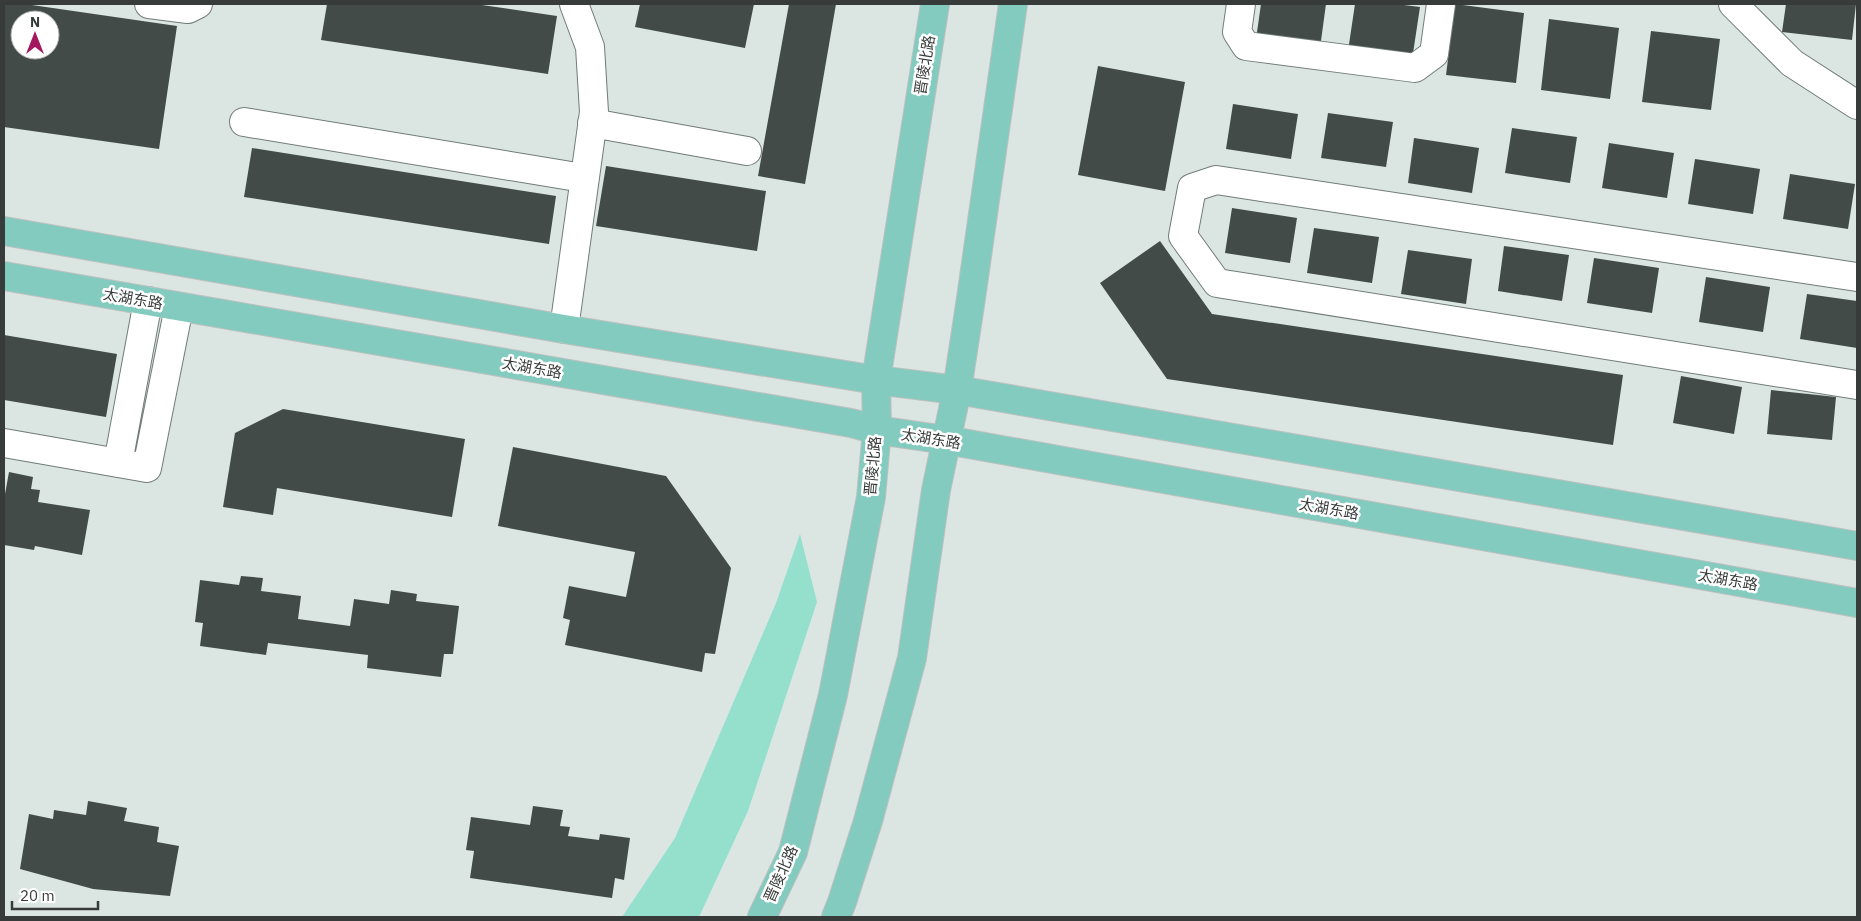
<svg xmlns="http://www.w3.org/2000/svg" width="1861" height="921" viewBox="0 0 1861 921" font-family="'IBM Plex Sans','Noto Sans SC',sans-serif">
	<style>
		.green { fill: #94e0cd }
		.building { fill: #424b48; fill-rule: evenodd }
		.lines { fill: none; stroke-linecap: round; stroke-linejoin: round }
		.minor-casing { stroke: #717b78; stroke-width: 30 }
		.major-casing { stroke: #bfc0c0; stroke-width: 30 }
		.minor { stroke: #fff; stroke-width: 28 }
		.major { stroke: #83cbbe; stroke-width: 28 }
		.labels { text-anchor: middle; stroke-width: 5; stroke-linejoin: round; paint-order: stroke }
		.street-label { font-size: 15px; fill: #373b3a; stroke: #fff }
	</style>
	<rect width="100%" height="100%" fill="#dbe6e3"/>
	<path class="green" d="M800,534L817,602L748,811L699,917H622L675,838L776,603Z"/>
	<path class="building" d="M4,4H25L177,26L159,149L4,127ZM20,20H50V50H20Z
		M327,4H475L557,16L548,74L321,40Z
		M640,4H754L745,48L635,27Z
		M789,4H836L805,184L758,176Z
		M1261,4H1326L1320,48L1256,39Z
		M1355,4H1396L1420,7L1412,60L1348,51Z
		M1455,4L1524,13L1516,83L1446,75Z
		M1786,4H1856L1852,40L1782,32Z
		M1549,19L1619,28L1610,99L1541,90Z
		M1651,31L1720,39L1711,110L1642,102Z
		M1098,66L1185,82L1165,191L1078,175Z
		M1233,104L1298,114L1291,159L1226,149Z
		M1328,113L1393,122L1386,167L1321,158Z
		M1512,128L1577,137L1570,183L1505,173Z
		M1414,138L1479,148L1472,193L1408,183Z
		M1609,143L1674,153L1667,198L1602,188Z
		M252,148L556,196L549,244L244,197Z
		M1695,159L1760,169L1753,214L1688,204Z
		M606,166L766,191L757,251L596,226Z
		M1790,174L1855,184L1848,229L1783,219Z
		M1232,208L1297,218L1290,263L1225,253Z
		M1314,228L1379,237L1372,283L1307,273Z
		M1160,241L1212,314L1623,375L1613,445L1167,379L1100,283Z
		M1504,246L1569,255L1562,301L1498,291Z
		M1408,250L1472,259L1466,304L1401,294Z
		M1594,258L1659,268L1652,313L1587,303Z
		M1706,277L1770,287L1763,332L1699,322Z
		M1807,294L1857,301V348L1800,339Z
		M4,335L117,354L106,417L4,400Z
		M1681,376L1742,387L1734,434L1673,423Z
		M1771,390L1836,397L1832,440L1767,434Z
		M283,409L465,439L452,517L277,488L273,515L223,507L235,433Z
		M513,447L666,476L731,568L715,654L705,653L702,672L565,645L570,620L563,618L569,586L626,597L635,552L498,526Z
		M9,472L33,477L31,489L40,490L38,502L90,510L82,555L35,546L34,550L4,545V494H5Z
		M241,576L263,578L261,591L301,596L298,619L350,626L354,599L389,604L391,590L417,594L416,601L459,606L453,654H444L441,677L367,668L368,655L268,643L266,655L200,646L203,623L195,622L200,580L239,585Z
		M88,801L127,808L124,821L159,827L157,842L179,846L170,896L93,889L20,869L29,814L53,819L54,810L86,815Z
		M533,806L563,810L560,826L570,827L568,836L599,840L600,834L630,838L624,880L615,878L612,898L470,878L474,851L466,850L471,817L530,825Z"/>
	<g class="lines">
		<defs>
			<path id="minor" d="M149,4L188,9L198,4
				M1241,4L1237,32L1246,46L1415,68L1434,54L1441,4
				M1733,4L1792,63L1857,105
				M244,122L583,178
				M592,123L747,151
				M1857,277L1216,180L1192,188L1183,236L1217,283L1857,385
				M564,329L594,112L590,47L574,4
				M4,443L147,468L179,307
				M118,463L148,301"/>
			<path id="major" d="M4,231L564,329L876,380L957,390L1857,546
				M4,276L851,423L877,430L946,440L1857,603
				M762,917L793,852L833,695L871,497L877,430L876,380L935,4
				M836,917L842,902L868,821L912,658L936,490L957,390L970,305L1013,4"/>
		</defs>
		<use href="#minor" class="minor-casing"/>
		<use href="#major" class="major-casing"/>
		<use href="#minor" class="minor"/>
		<use href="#major" class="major"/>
	</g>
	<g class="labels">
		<g class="street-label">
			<text transform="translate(925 65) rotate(-81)" y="5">晋陵北路</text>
			<text transform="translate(133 299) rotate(10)" y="5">太湖东路</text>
			<text transform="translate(532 368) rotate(10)" y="5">太湖东路</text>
			<text transform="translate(931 439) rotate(9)" y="5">太湖东路</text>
			<text transform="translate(873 466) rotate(-85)" y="5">晋陵北路</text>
			<text transform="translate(1329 509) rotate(10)" y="5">太湖东路</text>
			<text transform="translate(1728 580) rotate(10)" y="5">太湖东路</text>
			<text transform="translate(781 874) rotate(-66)" y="5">晋陵北路</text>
		</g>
	</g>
	<rect width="1861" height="921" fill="none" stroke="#373b3a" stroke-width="10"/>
	<g transform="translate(35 35)"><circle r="24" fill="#ffffff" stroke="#afb1b0"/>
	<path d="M0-4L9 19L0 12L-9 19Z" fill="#a4185e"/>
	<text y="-8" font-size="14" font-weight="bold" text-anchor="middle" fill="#373b3a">N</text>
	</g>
	<path d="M12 901v8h86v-8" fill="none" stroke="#373b3a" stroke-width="2.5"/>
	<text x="20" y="901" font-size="15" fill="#373b3a" stroke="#ffffff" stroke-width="4" paint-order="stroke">20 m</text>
</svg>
